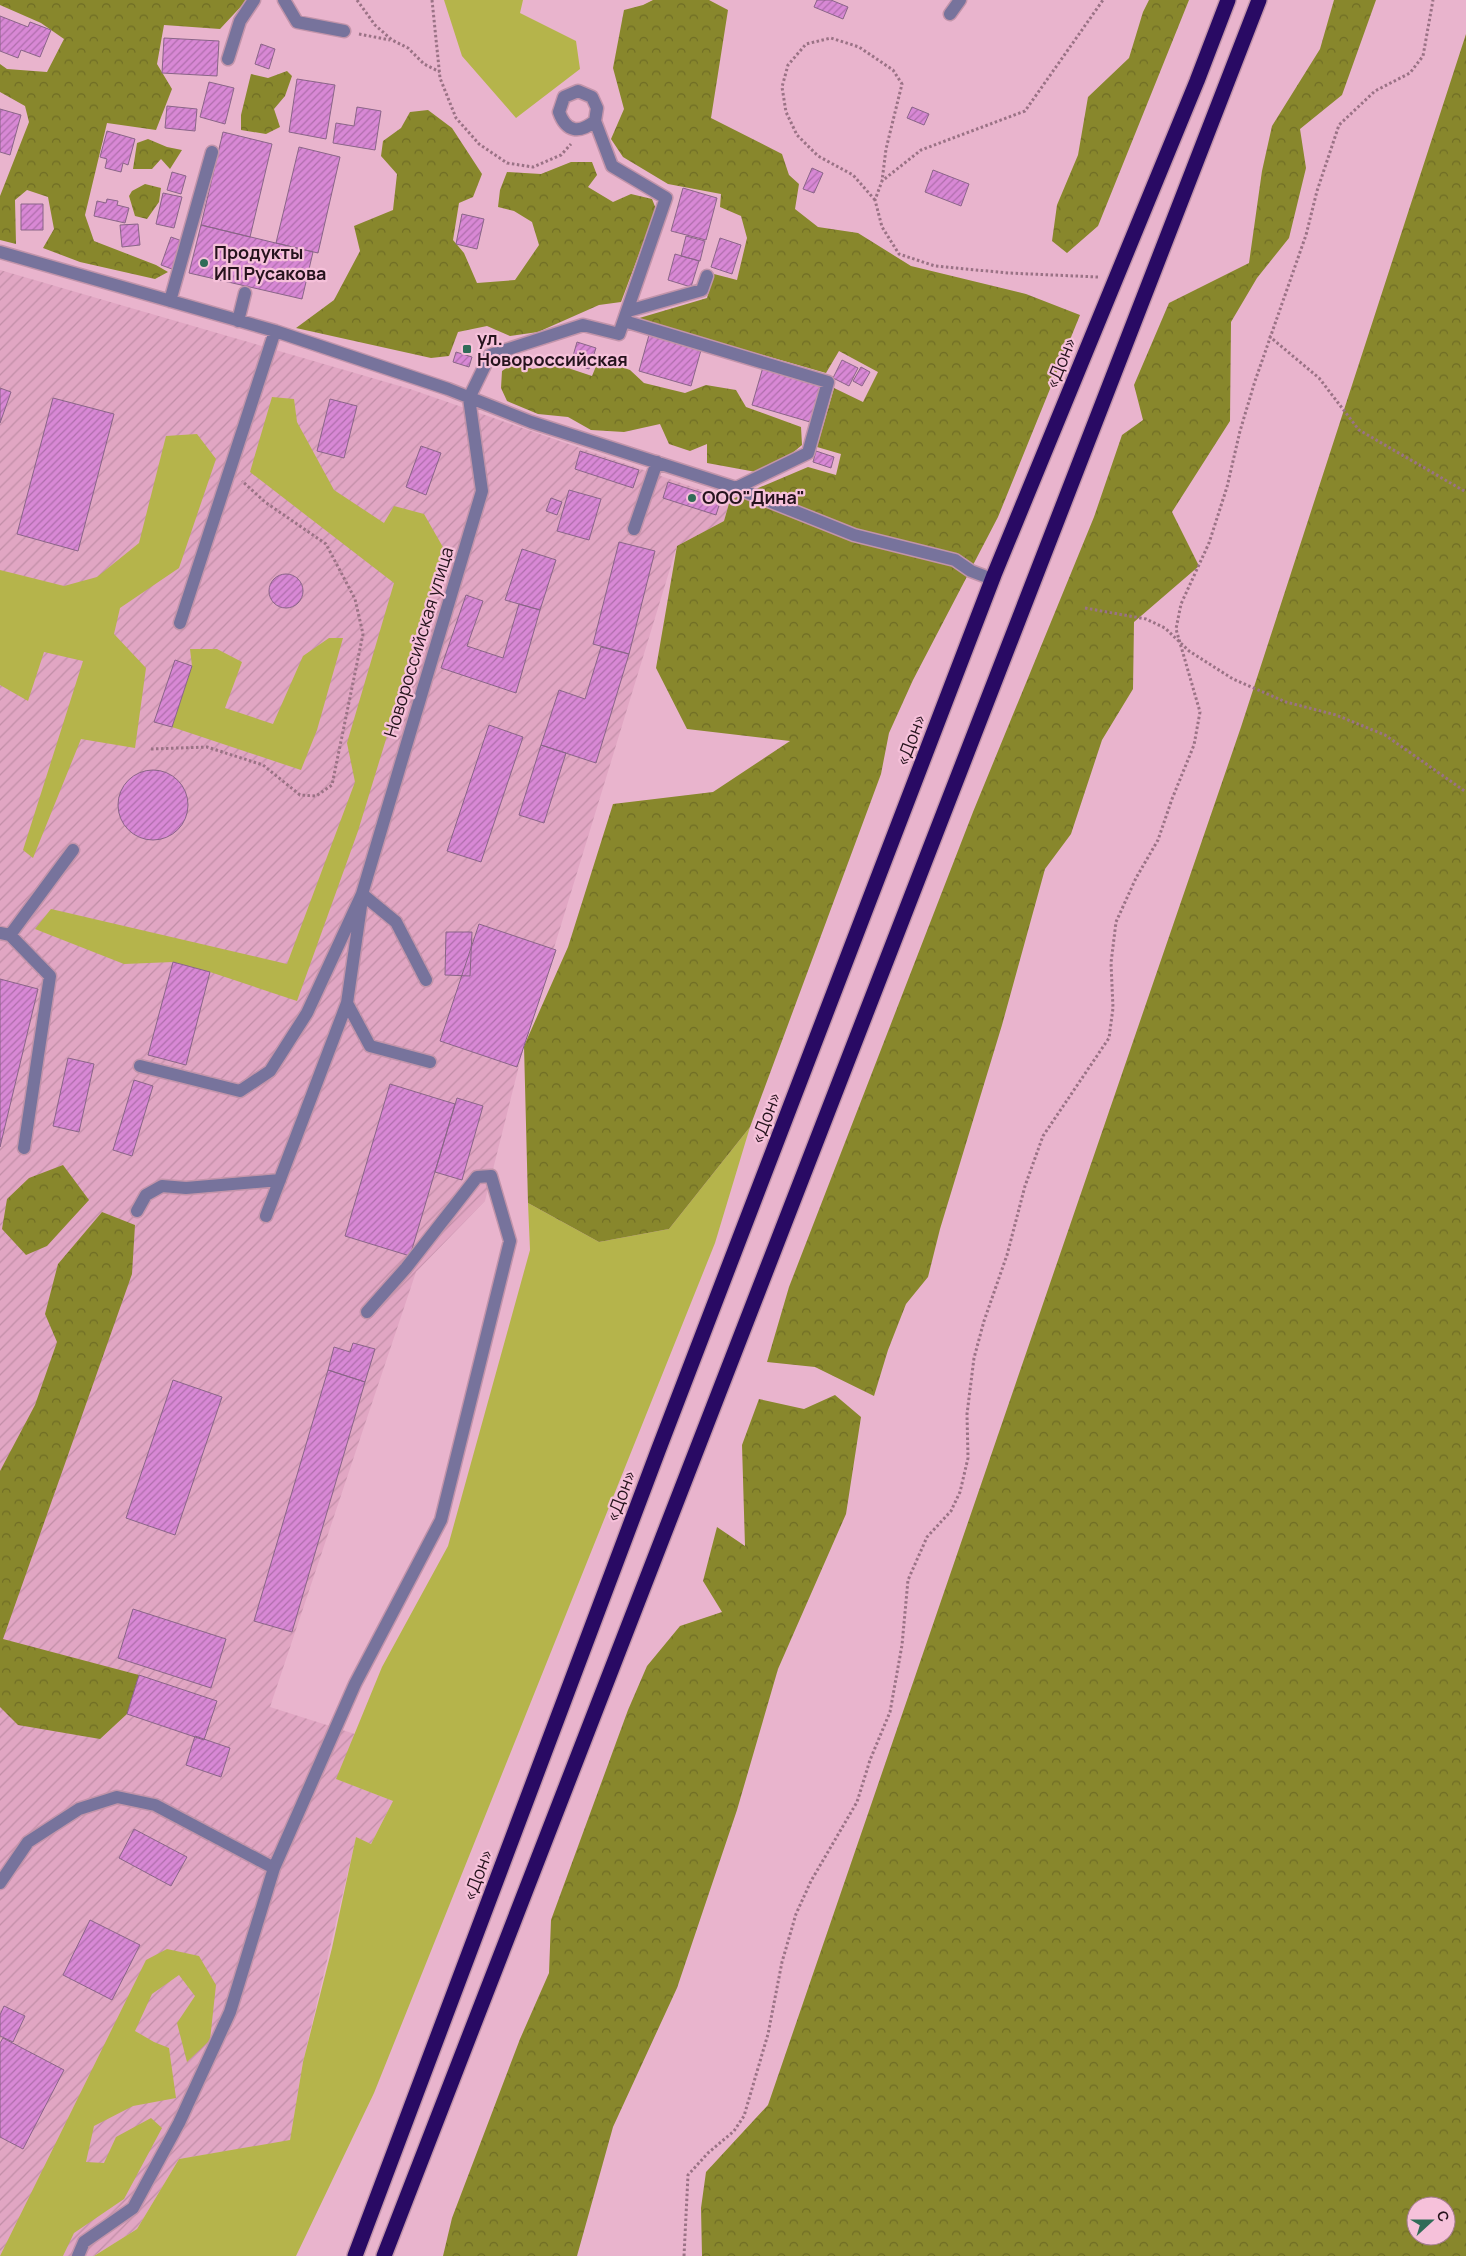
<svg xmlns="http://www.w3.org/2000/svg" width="1466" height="2256" viewBox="0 0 1466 2256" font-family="Manrope,sans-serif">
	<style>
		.industrial { fill: url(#industrial-furrows) }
		.grass { fill: #b5b44b }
		.forest { fill: url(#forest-crowns); fill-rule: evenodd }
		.building { fill: url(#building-hatch); stroke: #8a6588 }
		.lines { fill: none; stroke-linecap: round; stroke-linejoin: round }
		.minor-casing { stroke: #c294aa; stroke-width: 15 }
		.highway-casing { stroke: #c294aa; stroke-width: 18 }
		.path { stroke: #9a7285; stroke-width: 3; stroke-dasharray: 2.5 2.5; stroke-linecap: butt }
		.minor { stroke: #77739c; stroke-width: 12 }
		.highway { stroke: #290a64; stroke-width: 15 }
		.poi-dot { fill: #306c58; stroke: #f6c1da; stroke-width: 2 }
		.labels { text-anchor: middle; stroke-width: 4.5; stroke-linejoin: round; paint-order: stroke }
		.poi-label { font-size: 18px; font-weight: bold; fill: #26131d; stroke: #f6c1da; text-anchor: start }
		.street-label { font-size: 18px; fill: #26131d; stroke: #f6c1da }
	</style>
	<defs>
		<pattern id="industrial-furrows" width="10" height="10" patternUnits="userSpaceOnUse" patternTransform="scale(1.25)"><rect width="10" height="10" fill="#e1a6c3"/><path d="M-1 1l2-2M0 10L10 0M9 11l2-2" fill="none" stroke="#c18ea7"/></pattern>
		<pattern id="forest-crowns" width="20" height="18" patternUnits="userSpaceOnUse" patternTransform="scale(1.25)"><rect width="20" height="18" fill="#88872c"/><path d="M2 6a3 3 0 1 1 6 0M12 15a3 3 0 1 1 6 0" fill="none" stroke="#6f6d25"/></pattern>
		<pattern id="building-hatch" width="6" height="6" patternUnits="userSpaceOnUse" patternTransform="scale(1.25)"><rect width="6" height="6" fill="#d888d5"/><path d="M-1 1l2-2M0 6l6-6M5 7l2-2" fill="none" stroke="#af6eac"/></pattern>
	</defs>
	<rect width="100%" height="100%" fill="#e9b4cd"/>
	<path class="industrial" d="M0,270L410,389L730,500L724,521L677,546L524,1046L485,1201L416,1272L270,1707L355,1734L337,1779L393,1801L371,1844L356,1838L303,2062L290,2141L179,2159L137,2229L94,2256H0Z"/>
	<path class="grass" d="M444,0H523L520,13L576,41L580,69L516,118L462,56Z
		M272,397L294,399L297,422L334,490L384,523L394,506L424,514L444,549L358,831L297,1001L210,972L173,962L124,964L35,929L51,909L287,964L355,782L347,743L394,583L250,472Z
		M197,434L216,459L179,568L120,608L114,634L146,668L135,748L81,739L33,858L23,850L83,661L44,652L28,701L0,685V570L64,586L97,577L139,543L166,436Z
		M329,638H343L317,730L301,770L172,727L192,666L190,649H217L242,662L225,708L273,724L303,656Z
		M750,1127L715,1243L374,2093L296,2256H94L137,2229L179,2159L290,2140L303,2062L332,1948L356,1837L371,1844L393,1801L336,1779L382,1667L448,1546L530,1250L528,1203L599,1242L669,1229Z
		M167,1949L199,1956L216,1985L210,2040L187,2062L177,2023L195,1996L179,1975L152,1994L135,2031L154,2042L169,2048L176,2098L133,2106L94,2126L86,2162L104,2163L116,2137L151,2118L162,2128L124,2199L74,2233L63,2256H0L146,1960Z"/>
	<path class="forest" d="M0,0H247L220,29L164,25L157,64L172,89L156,130L107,123L85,215L94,241L156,265L168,272L155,279L80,262L43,248L54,229L48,197L27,190L15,200L16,244L0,240V196L29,122L25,106L0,92V64L7,69L47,72L64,39L41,23L0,5Z
		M653,0H709L728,10L711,118L782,154L789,175L799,184L795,209L818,227L858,233L911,266L1026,294L1080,315L998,517L913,680L889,733L881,774L750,1127L669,1229L599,1242L528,1203L524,1046L568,947L613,804L713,792L790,741L687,729L656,668L677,546L724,521L730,500L808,467L836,475L841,454L817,447L834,388L863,402L878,372L839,351L826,373L636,319L707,298L714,274L737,280L747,238L741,216L720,207L721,194L668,184L623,157L611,139L624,109L613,68L624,10L643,5Z
		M1149,0H1189L1098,226L1067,253L1052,241L1057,205L1078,155L1088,97L1129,58L1143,12Z
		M1334,0H1376L1342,95L1300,129L1306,168L1289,238L1257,278L1231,322L1230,421L1172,512L1199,566L1134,622L1133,689L1102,740L1071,834L1045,869L1002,1025L940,1229L928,1277L906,1304L888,1350L874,1396L815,1367L767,1362L789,1287L973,812L1094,517L1122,435L1143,420L1134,385L1169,303L1249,263L1262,171L1272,126L1320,49Z
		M1466,34V2256H702L701,2208L706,2172L768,2105L1241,727ZM1416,2206H1446V2236H1416Z
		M287,71L292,76L285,96L274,109L280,127L266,134L241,130V115L251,74L268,78Z
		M428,110L452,128L482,174L473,197L459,203L453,240L464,253L477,283L515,280L539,245L532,222L514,211L498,207L500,190L507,172L541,174L571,162H592L597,175L588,187L613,202L631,194L652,199L656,209L621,302L599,305L538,332L510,336L487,326L458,332L449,356L431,358L296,328L334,300L360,251L354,226L393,210L397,174L381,156L383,141L401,128L410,112Z
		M148,139L167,147L182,150L170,169L161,159L152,169H133L137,143Z
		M145,184L161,188L159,202L147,219L135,216L129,196L132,191Z
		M521,358L532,369L559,365L592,376L599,359L630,370L644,383L685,393L706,385L736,390L746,407L801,427L802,445L790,455L756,472L707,463V444L690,451L669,444L660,424L624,432L591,430L568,417L538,414L507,401L501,388L502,371Z
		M63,1165L89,1200L47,1246L26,1255L2,1229L7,1199L29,1178Z
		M102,1212L135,1225L132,1274L3,1639L139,1675L127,1714L100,1739L18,1725L0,1707V1471L35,1405L57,1342L45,1314L58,1264Z
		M835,1395L861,1417L846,1514L778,1669L737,1810L677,1988L613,2127L577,2256H443L452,2218L520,2039L549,1973L551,1920L628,1710L647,1666L680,1626L722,1612L703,1581L717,1527L745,1546L742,1445L759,1399L804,1409Z"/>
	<path class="building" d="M817,0H831L848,7L843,19L814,7Z
		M0,16L28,27L30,22L51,30L40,57L21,50L18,58L0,51Z
		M164,38L219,41L217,76L162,73Z
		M261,44L275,49L269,69L255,64Z
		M297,79L335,85L326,139L289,132Z
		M209,82L234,88L225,124L200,117Z
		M167,106L197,109L195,131L165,128Z
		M357,107L381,111L375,150L333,143L336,123L354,126Z
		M912,107L929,114L924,125L907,118Z
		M0,109L21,115L10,155L0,152Z
		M107,131L135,139L128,165L123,163L121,172L105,168L107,159L100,157Z
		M223,132L272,144L250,237L201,225Z
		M299,147L340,157L318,253L276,243Z
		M812,168L823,173L814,193L803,189Z
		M933,170L969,184L961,206L925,192Z
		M172,172L186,176L181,194L167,190Z
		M683,188L717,198L706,240L671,231Z
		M163,193L182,197L174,228L156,224Z
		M107,199L118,201L117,205L129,208L125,223L94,216L97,201L106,203Z
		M21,204H43V230H21Z
		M462,214L484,219L477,249L456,244Z
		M138,224L140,245L122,247L120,225Z
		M201,225L313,252L302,299L189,273Z
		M686,236L705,241L700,261L681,256Z
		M171,237L182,241L172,269L161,265Z
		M720,238L741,245L732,274L711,267Z
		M675,254L699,261L691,287L668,280Z
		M649,335L701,350L691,386L639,371Z
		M577,342L596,348L589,369L571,363Z
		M456,352L472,357L469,367L453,362Z
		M842,360L858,368L849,386L833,378Z
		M763,367L822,385L810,422L752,405Z
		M861,367L870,372L862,386L853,381Z
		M0,388L11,392L0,423Z
		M53,398L114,414L78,551L17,534Z
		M330,399L357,406L344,458L317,451Z
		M421,446L441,453L426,495L406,487Z
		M580,451L639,470L633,488L575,469Z
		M816,451L834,457L831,468L813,462Z
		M668,482L721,499L716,515L663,498Z
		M569,490L601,499L589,540L557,531Z
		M551,498L562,502L557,515L546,511Z
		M619,542L655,551L629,654L593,644Z
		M522,549L556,560L540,610L505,600Z
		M269 591a17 17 0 1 1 34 0a17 17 0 1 1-34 0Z
		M466,595L483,601L467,646L503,658L519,604L540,610L516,693L441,668Z
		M601,647L629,654L596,763L541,745L559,690L585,699Z
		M175,660L192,666L172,727L154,722Z
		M489,725L523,737L481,862L447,851Z
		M541,745L566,753L544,823L519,815Z
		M118 805a35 35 0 1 1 70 0a35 35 0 1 1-70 0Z
		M479,924L556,950L517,1067L440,1041Z
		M446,932H472L470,976L445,975Z
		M173,962L210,972L186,1065L148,1055Z
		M0,979L38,989L0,1147Z
		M68,1058L94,1064L79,1132L53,1126Z
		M134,1080L153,1086L132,1156L113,1150Z
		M390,1084L455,1104L410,1256L345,1236Z
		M457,1098L483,1106L462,1180L435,1172Z
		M353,1343L375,1349L365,1382L328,1370L334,1347L350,1352Z
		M328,1370L365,1382L292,1632L254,1621Z
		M173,1380L222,1397L175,1535L126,1518Z
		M133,1609L226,1639L211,1688L118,1658Z
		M139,1675L217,1701L204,1740L127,1714Z
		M195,1736L230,1748L221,1777L186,1765Z
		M134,1829L187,1857L171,1886L119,1858Z
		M90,1920L140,1945L112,2000L63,1975Z
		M4,2006L25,2016L13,2042L0,2036V2015Z
		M3,2038L64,2070L23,2149L0,2137V2043Z"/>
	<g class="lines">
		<defs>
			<path id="minor" d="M284,0L297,22L344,31
				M950,14L960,0
				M228,59L240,21L254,0
				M0,252L275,331L448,389L531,422L736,488L854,535L955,560L971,571L992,579
				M170,301L212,152
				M628,311L702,290L707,276
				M238,321L245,293
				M624,321L828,382L808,453L736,488
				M469,398L490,355L583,325L619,334L666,198L612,166L595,121L597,108L592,97L578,91L564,97L559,112C566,132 579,134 595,121
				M634,529L657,462
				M180,623L275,331
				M362,894L396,922L426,980
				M0,933L10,935L50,976L24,1148
				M10,935L73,850
				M347,1003L370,1046L430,1062
				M140,1066L240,1091L270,1071L307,1013L362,894L482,491L469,398
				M137,1211L146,1195L162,1186L186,1188L280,1180
				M266,1216L347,1003L361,906
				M0,1883L28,1842L79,1809L117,1797L155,1805L274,1868
				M78,2256L84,2242L133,2208L179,2123L230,2012L274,1868L355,1684L441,1520L510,1241L491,1176L477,1177L406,1268L367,1312"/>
			<path id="highway" d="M355,2256L658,1451L994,575L1197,81L1228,0
				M384,2256C670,1502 964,751 1259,0"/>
		</defs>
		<use href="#minor" class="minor-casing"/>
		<use href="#highway" class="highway-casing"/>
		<path class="path" d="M357,0L375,25L392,40L408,48L424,64L440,72
			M432,0L440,78L456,118L479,144L507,163L533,167L561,155L571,144
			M359,34L390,40
			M875,200L853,175L818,156L797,135L786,112L782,87L788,65L806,44L831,38L859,47L893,70L902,84L886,149L882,181
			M1098,277L1008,273L935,266L899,254L882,227L875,200L882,181L921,150L1025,111L1103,0
			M1269,336L1319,378L1359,430L1466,492
			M1085,608L1146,619L1165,628L1189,651L1233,679L1286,702L1336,715L1385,735L1466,792
			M151,749L207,747L263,765L300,795L316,796L332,785L363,634L355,599L326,544L265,502L242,481
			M684,2256L688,2175L708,2153L734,2131L744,2116L768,2034L782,1962L796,1914L811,1881L857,1802L870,1760L890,1712L902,1645L908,1580L927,1537L951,1511L960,1492L968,1458L967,1414L974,1358L984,1321L1007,1255L1025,1186L1043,1136L1109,1038L1113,1008L1111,963L1116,922L1136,878L1158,840L1172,799L1194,745L1200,712L1176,629L1181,604L1209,543L1227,487L1240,431L1255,381L1306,235L1317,191L1339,125L1375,91L1410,73L1423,56L1433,0"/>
		<use href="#minor" class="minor"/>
		<use href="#highway" class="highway"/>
	</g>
	<g class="poi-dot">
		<circle cx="204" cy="263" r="5"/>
		<rect x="462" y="344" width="10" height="10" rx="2.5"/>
		<circle cx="692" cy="498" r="5"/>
	</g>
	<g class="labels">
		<g class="poi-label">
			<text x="214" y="259">Продукты<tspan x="214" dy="21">ИП Русакова</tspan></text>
			<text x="477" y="345">ул.<tspan x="477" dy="21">Новороссийская</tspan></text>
			<text x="702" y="504">ООО"Дина"</text>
		</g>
		<g class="street-label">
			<text transform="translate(1061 363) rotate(-68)" y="6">«Дон»</text>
			<text transform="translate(419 642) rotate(-73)" y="6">Новороссийская улица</text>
			<text transform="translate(911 740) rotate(-69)" y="6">«Дон»</text>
			<text transform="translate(766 1118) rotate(-69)" y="6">«Дон»</text>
			<text transform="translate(621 1496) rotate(-69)" y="6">«Дон»</text>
			<text transform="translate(478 1875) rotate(-69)" y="6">«Дон»</text>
		</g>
	</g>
	<g transform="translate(1431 2221) rotate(69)"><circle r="24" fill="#f6c1da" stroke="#a37b8e"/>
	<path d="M0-4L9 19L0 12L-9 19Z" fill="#306c58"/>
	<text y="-8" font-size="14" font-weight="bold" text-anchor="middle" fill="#26131d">С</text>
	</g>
</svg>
